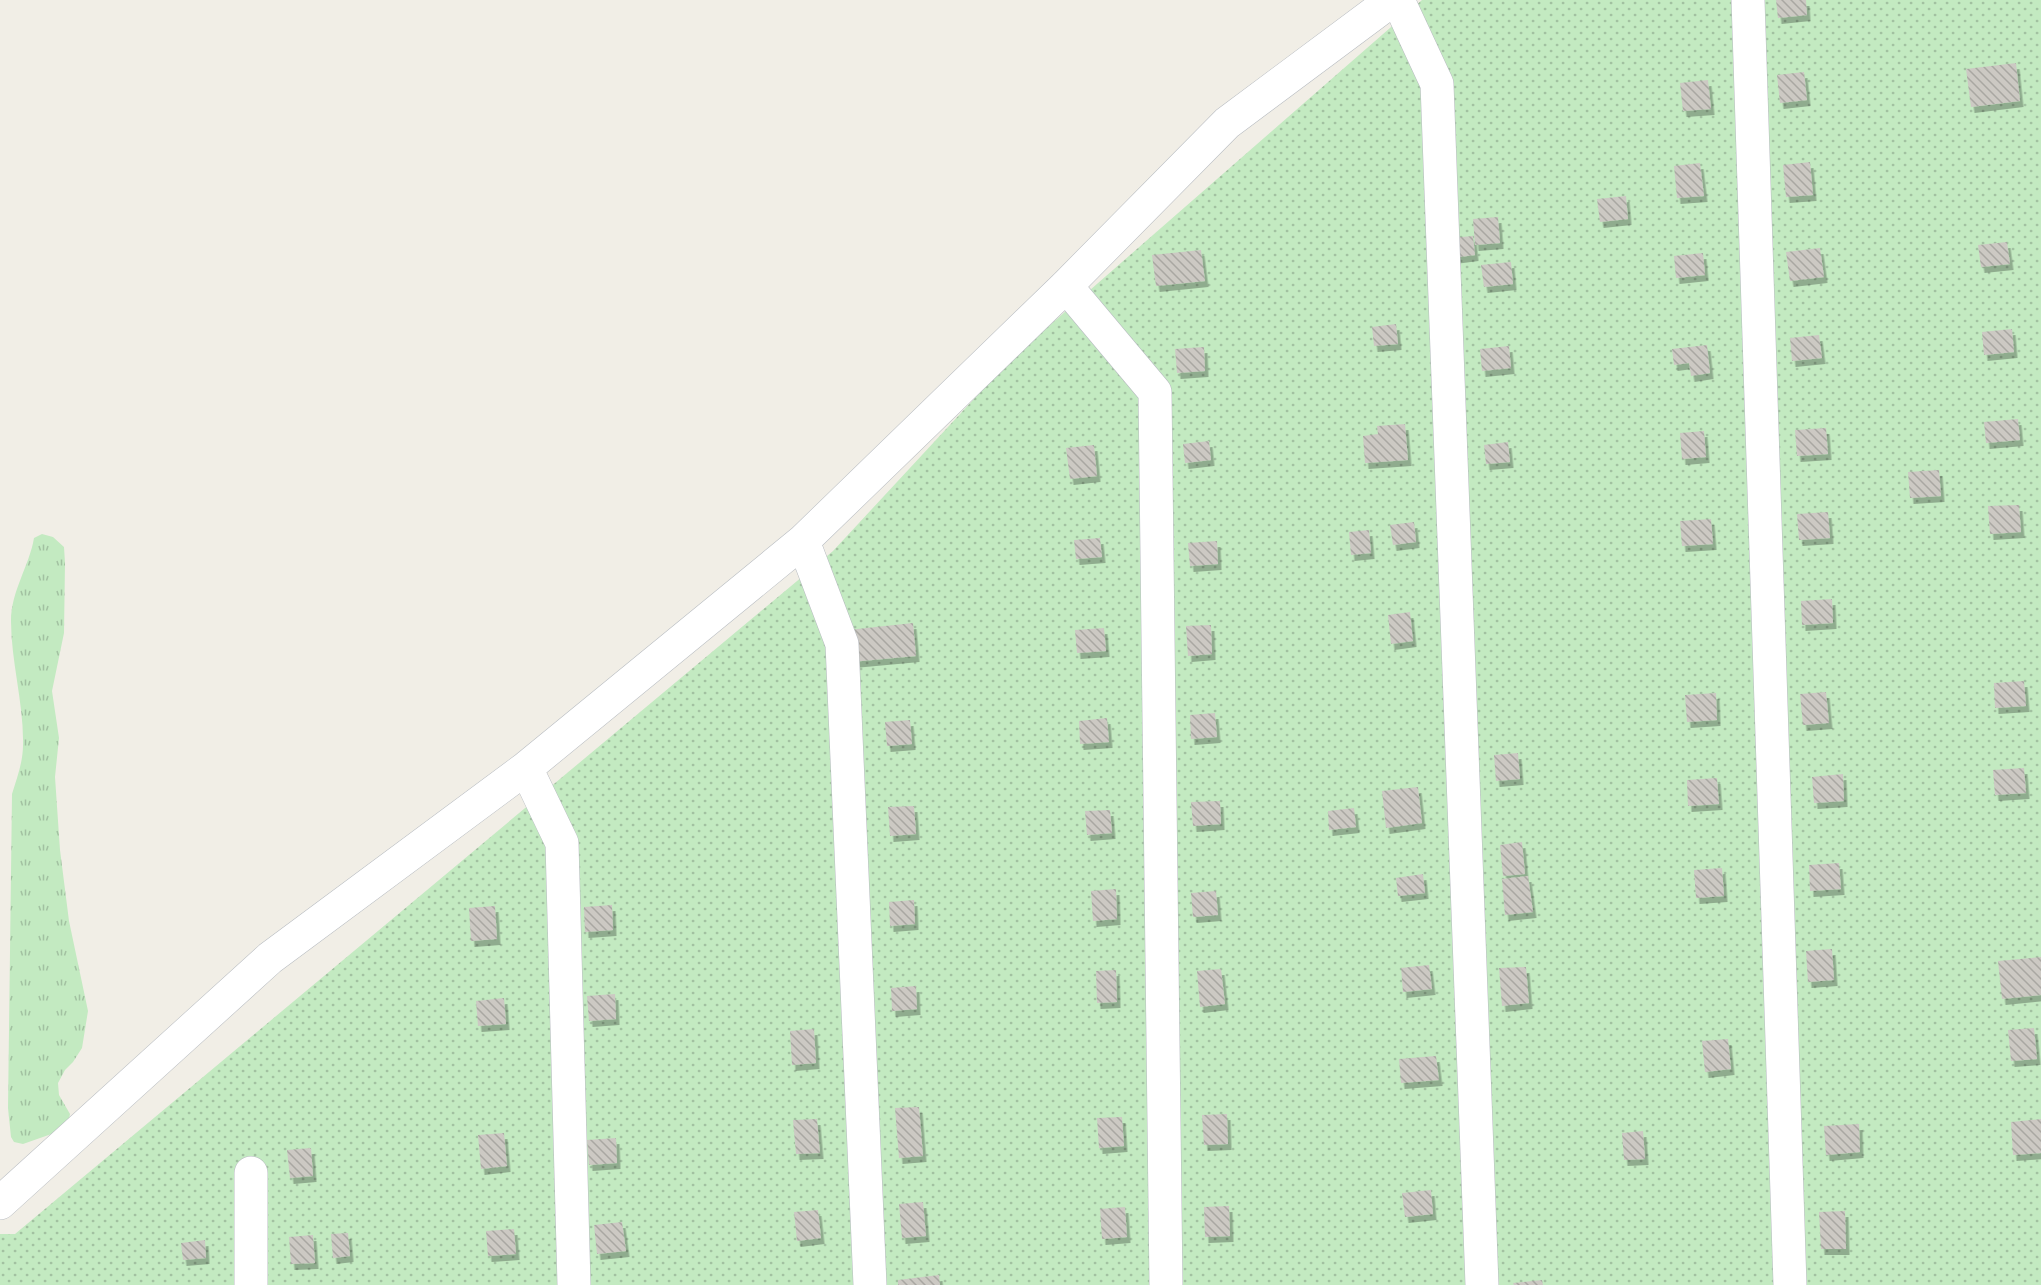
<svg xmlns="http://www.w3.org/2000/svg" width="2041" height="1285" viewBox="0 0 2041 1285" font-family="'Sofia Sans Condensed',sans-serif">
	<style>
		.grass { fill: url(#grass-tufts) }
		.park { fill: url(#park-dots) }
		.building { fill: url(#building-back-hatch); filter: url(#shadow) }
		.lines { fill: none; stroke-linecap: round; stroke-linejoin: round }
		.minor-casing { stroke: #b8bcc1; stroke-width: 34 }
		.minor { stroke: #fff; stroke-width: 33 }
	</style>
	<defs>
		<pattern id="grass-tufts" width="24" height="20" patternUnits="userSpaceOnUse" patternTransform="scale(1.5)"><rect width="24" height="20" fill="#c3eac1"/><path d="M3 7l-1-3M5 7V3M7 7l1-3M15 17l-1-3M17 17v-4M19 17l1-3" fill="none" stroke="#a2c1a1"/></pattern>
		<pattern id="park-dots" width="8" height="8" patternUnits="userSpaceOnUse" patternTransform="scale(1.5)"><rect width="8" height="8" fill="#c3eac1"/><path d="M2 2h.1M6 6h.1" fill="none" stroke="#a2c1a1" stroke-width="1.8" stroke-linecap="round"/></pattern>
		<pattern id="building-back-hatch" width="6" height="6" patternUnits="userSpaceOnUse" patternTransform="scale(1.5)"><rect width="6" height="6" fill="#ccc9c3"/><path d="M-1 5l2 2M0 0l6 6M5-1l2 2" fill="none" stroke="#a9a7a2"/></pattern>
		<filter id="shadow"><feDropShadow dx="3.5" dy="6" stdDeviation="0" flood-color="#0004"/></filter>
	</defs>
	<rect width="100%" height="100%" fill="#f1eee6"/>
	<path class="grass" d="M42,534L53,537L64,547L65,563L64,633L52,691L59,738L55,777L60,850L69,921L88,1011L82,1048L73,1062L65,1070L58,1083L59,1095L70,1114L68,1124L60,1131L23,1144L14,1142L11,1137L8,1108L12,794C17,778 23,762 23,745C24,704 11,662 11,621C11,591 29,567 34,538Z"/>
	<path class="park" d="M1422,0H2041V1285H0V1234H15L833,551L1011,359Z"/>
	<path class="building" d="M1776,0H1806L1807,15L1778,18Z
		M2016,63L2020,101L1971,107L1966,69Z
		M1804,72L1807,100L1780,103L1777,75Z
		M1708,80L1711,109L1683,111L1680,83Z
		M1810,162L1813,195L1786,197L1783,165Z
		M1700,163L1704,196L1677,198L1674,166Z
		M1626,196L1628,219L1600,222L1597,199Z
		M1498,217L1500,243L1475,245L1473,219Z
		M1473,236L1475,255L1452,258L1450,238Z
		M2007,242L2010,264L1981,267L1978,245Z
		M1820,248L1824,277L1790,281L1786,252Z
		M1201,250L1205,281L1156,286L1152,255Z
		M1703,253L1705,275L1676,278L1674,256Z
		M1511,262L1513,284L1484,287L1481,265Z
		M1396,324L1398,344L1374,346L1372,327Z
		M2012,329L2014,352L1984,355L1982,332Z
		M1819,335L1822,358L1792,361L1790,338Z
		M1707,345L1710,373L1691,376L1689,363L1674,365L1672,349Z
		M1509,346L1511,368L1482,371L1480,349Z
		M1204,347L1205,371L1177,373L1175,349Z
		M2018,419L2020,440L1986,443L1984,422Z
		M1405,424L1408,460L1365,463L1363,436L1378,434L1377,426Z
		M1826,428L1828,454L1797,456L1795,430Z
		M1704,431L1706,457L1682,459L1680,433Z
		M1209,441L1211,460L1185,463L1183,444Z
		M1508,442L1510,462L1486,464L1484,445Z
		M1094,445L1097,476L1070,479L1066,448Z
		M1939,470L1941,496L1910,498L1908,472Z
		M2019,505L2021,532L1990,534L1988,506Z
		M1828,512L1830,538L1799,540L1797,514Z
		M1711,519L1713,544L1682,546L1680,521Z
		M1414,522L1416,542L1393,545L1390,525Z
		M1369,530L1371,553L1351,555L1349,532Z
		M1100,538L1102,557L1076,559L1074,540Z
		M1217,541L1218,564L1190,566L1188,543Z
		M1832,599L1833,623L1802,625L1801,601Z
		M1410,612L1413,641L1391,644L1388,615Z
		M913,623L916,656L851,662L848,630Z
		M1211,625L1212,654L1188,656L1186,626Z
		M1104,628L1106,651L1077,653L1075,630Z
		M2024,681L2026,706L1995,708L1994,683Z
		M1826,692L1829,723L1803,725L1800,694Z
		M1716,693L1717,720L1687,722L1685,695Z
		M1215,713L1217,737L1191,739L1190,715Z
		M1107,718L1109,742L1080,744L1079,721Z
		M910,720L912,744L887,746L885,722Z
		M1518,753L1520,779L1496,781L1494,755Z
		M2024,768L2026,793L1995,795L1993,770Z
		M1843,774L1844,801L1814,803L1812,777Z
		M1717,778L1719,804L1688,806L1687,780Z
		M1418,787L1422,823L1386,828L1382,791Z
		M1220,801L1221,824L1193,826L1191,802Z
		M914,806L916,834L890,836L888,807Z
		M1354,808L1356,827L1329,830L1328,811Z
		M1110,810L1112,833L1087,835L1085,811Z
		M1522,842L1525,874L1503,876L1500,845Z
		M1839,863L1841,889L1810,891L1809,865Z
		M1722,868L1724,896L1696,898L1694,870Z
		M1423,874L1425,893L1398,896L1396,878Z
		M1528,876L1533,912L1505,915L1502,879Z
		M1116,889L1117,919L1093,921L1091,891Z
		M1216,891L1218,915L1193,917L1191,893Z
		M914,900L915,924L890,926L889,902Z
		M612,905L613,930L585,932L584,907Z
		M495,906L497,939L471,941L469,908Z
		M1832,949L1834,980L1808,982L1806,951Z
		M2041,957V995L2002,999L1998,961Z
		M1429,965L1432,989L1403,992L1401,968Z
		M1526,967L1529,1003L1502,1006L1499,968Z
		M1221,969L1225,1004L1200,1007L1197,971Z
		M1116,970L1117,1002L1097,1003L1096,971Z
		M916,986L917,1009L892,1011L891,988Z
		M615,994L616,1019L589,1021L587,996Z
		M504,998L506,1024L478,1026L476,1001Z
		M2034,1028L2037,1059L2011,1061L2008,1030Z
		M814,1029L816,1063L792,1065L790,1031Z
		M1728,1039L1731,1069L1705,1072L1702,1041Z
		M1436,1056L1439,1080L1401,1083L1399,1059Z
		M919,1107L923,1156L899,1158L895,1108Z
		M1227,1114L1228,1144L1204,1145L1202,1115Z
		M1122,1117L1124,1146L1099,1148L1097,1118Z
		M817,1119L820,1153L796,1154L793,1120Z
		M2041,1119V1153L2013,1155L2011,1122Z
		M1859,1124L1860,1152L1826,1155L1824,1126Z
		M1643,1131L1645,1159L1624,1160L1622,1133Z
		M504,1133L507,1166L481,1169L478,1135Z
		M616,1138L617,1163L589,1165L587,1140Z
		M311,1148L313,1176L290,1178L287,1150Z
		M1431,1190L1433,1214L1405,1217L1402,1193Z
		M923,1202L926,1236L902,1238L899,1204Z
		M1229,1206L1230,1236L1205,1237L1204,1207Z
		M1125,1207L1127,1237L1102,1239L1100,1209Z
		M818,1210L821,1238L797,1241L794,1212Z
		M1845,1211L1846,1249H1821L1819,1212Z
		M622,1222L626,1251L597,1254L594,1225Z
		M514,1229L516,1254L488,1256L486,1231Z
		M348,1233L350,1256L333,1258L331,1234Z
		M313,1235L315,1263L291,1264L289,1237Z
		M205,1240L206,1258L183,1260L181,1243Z
		M939,1275L940,1285H898V1280Z
		M1542,1280L1543,1285H1514L1513,1283Z"/>
	<g class="lines">
		<defs>
			<path id="minor" d="M1398,0L1437,84L1482,1285
				M1748,0L1790,1285
				M1066,286L1155,392L1166,1285
				M803,541L842,644L870,1285
				M526,768L562,843L574,1285
				M251,1173V1285
				M0,1203L270,958L526,768L803,541L1066,286L1227,123L1392,0"/>
		</defs>
		<use href="#minor" class="minor-casing"/>
		<use href="#minor" class="minor"/>
	</g>
</svg>
